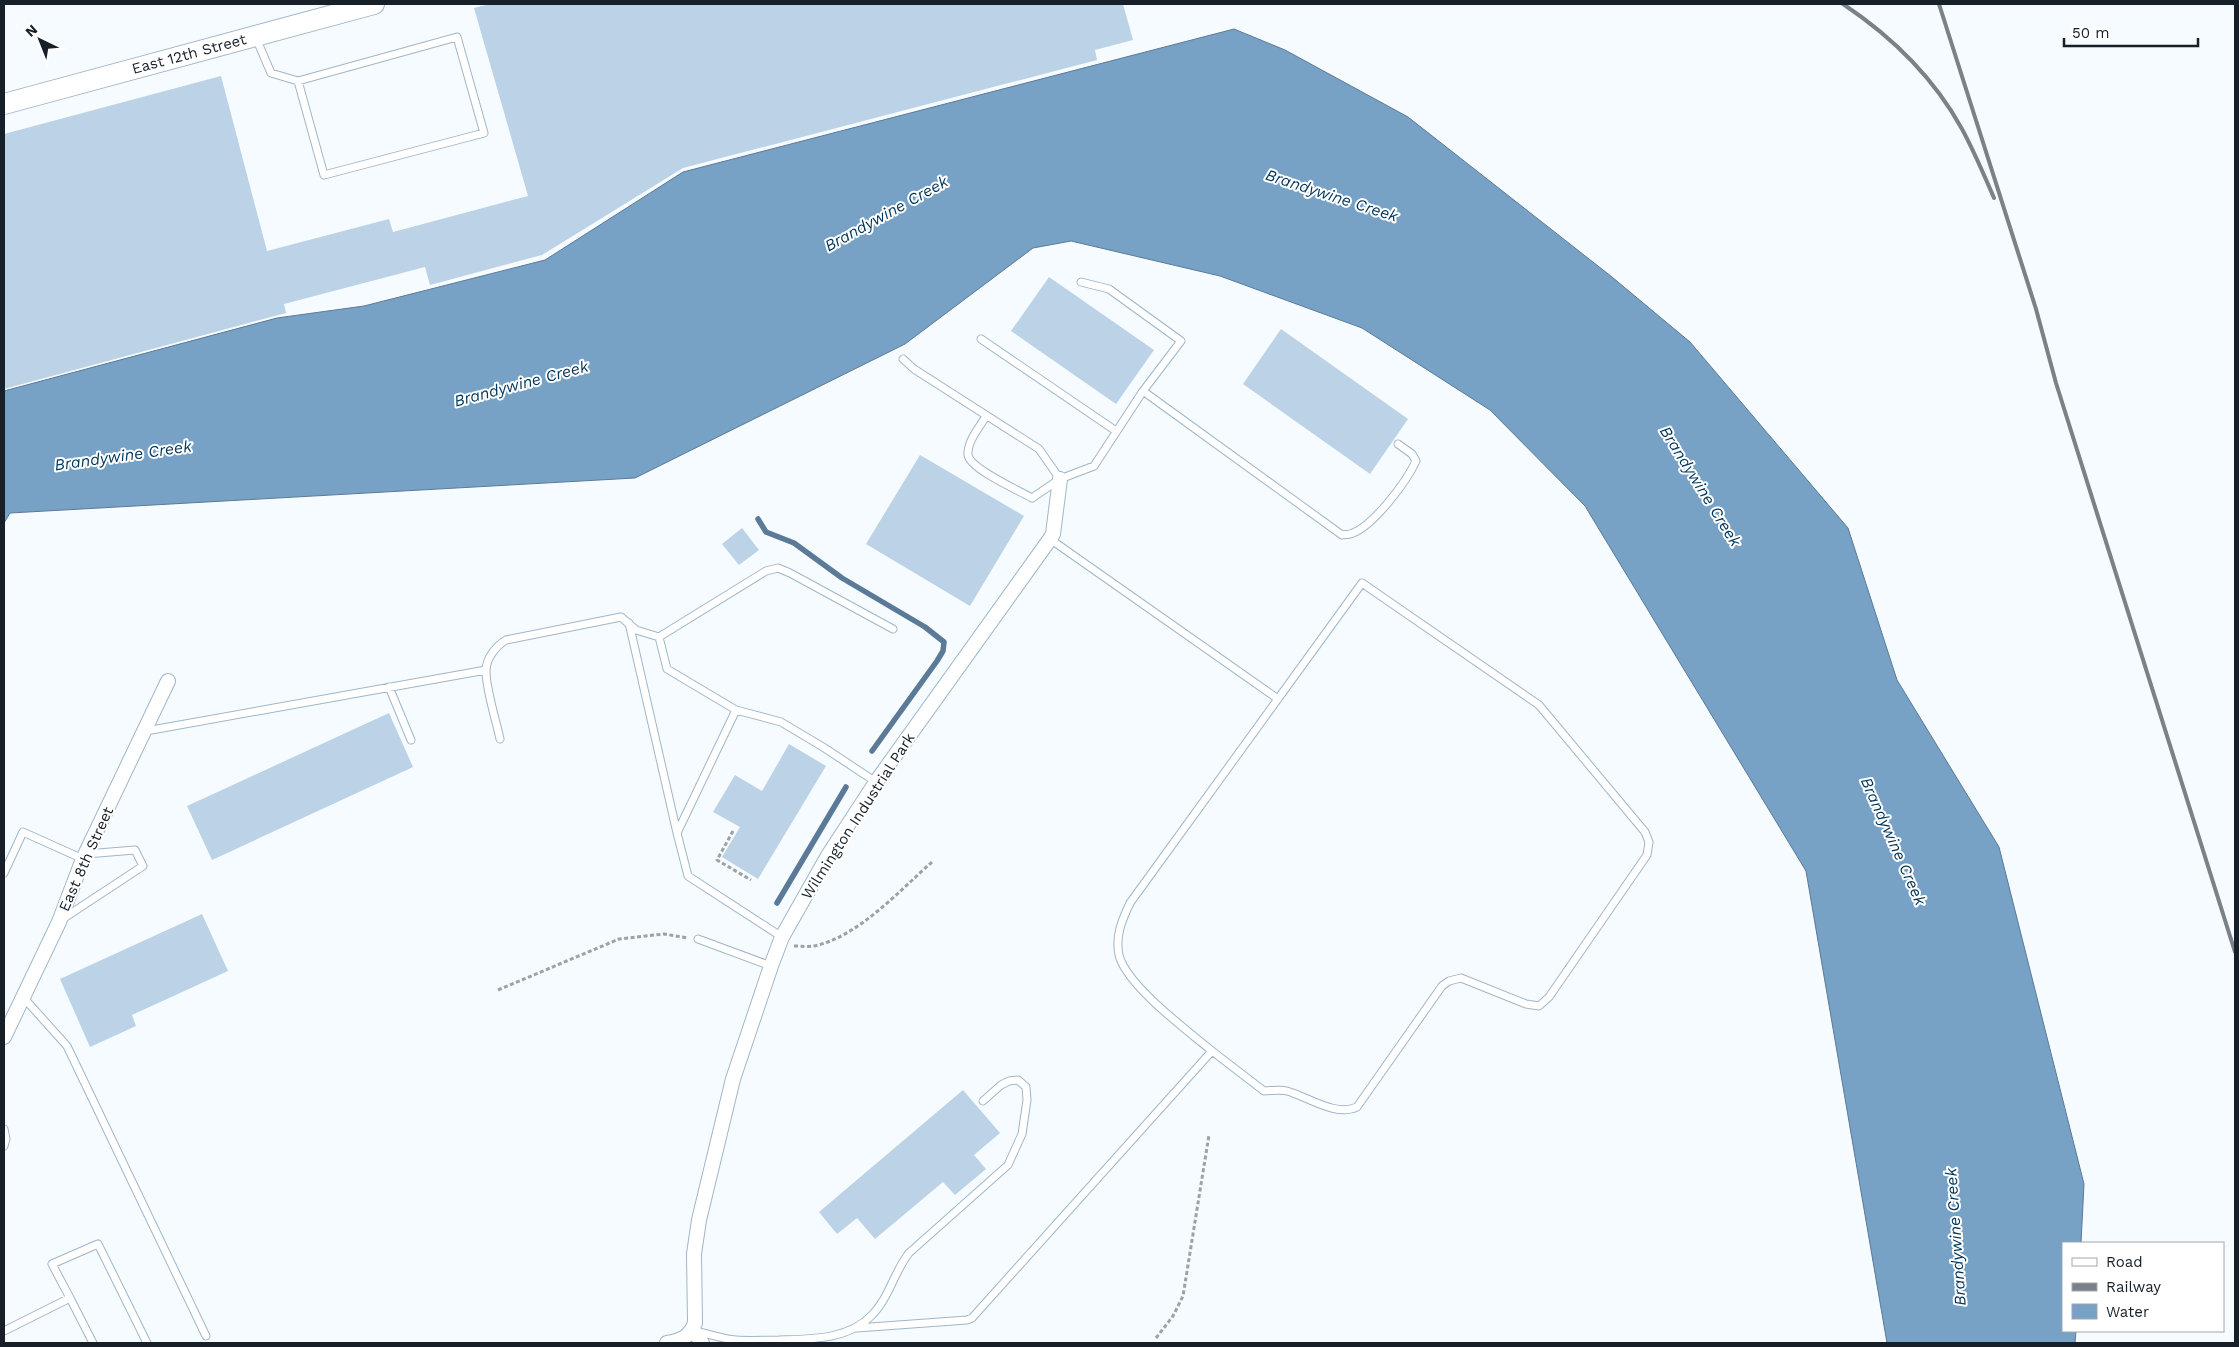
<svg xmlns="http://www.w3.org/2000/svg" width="2239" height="1347" viewBox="0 0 2239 1347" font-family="'Work Sans',sans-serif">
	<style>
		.water { fill: #78a1c6; stroke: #5b7a97 }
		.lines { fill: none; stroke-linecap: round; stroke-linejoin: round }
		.stream { stroke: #5b7a97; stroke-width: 5.5 }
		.building { fill: #bbd2e7 }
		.service-casing { stroke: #9fb6ca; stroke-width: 9 }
		.minor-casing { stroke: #9fb6ca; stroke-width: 16 }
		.secondary-casing { stroke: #9fb6ca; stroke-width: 22 }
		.path { stroke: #9ba2a8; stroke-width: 3; stroke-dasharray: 4 2.5; stroke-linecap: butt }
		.service { stroke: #fff; stroke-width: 7 }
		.minor { stroke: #fff; stroke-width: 14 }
		.secondary { stroke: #fff; stroke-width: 20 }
		.rail { stroke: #7a8188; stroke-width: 4 }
		.labels { text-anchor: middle; stroke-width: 4; stroke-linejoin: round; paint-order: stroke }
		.street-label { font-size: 15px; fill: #172028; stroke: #fff }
		.water-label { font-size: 16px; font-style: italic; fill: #003558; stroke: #fff }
	</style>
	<rect width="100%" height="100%" fill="#f6fbff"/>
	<path class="water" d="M1234,29L1285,50L1408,117L1612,277L1690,342L1848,528L1897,680L1999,847L2084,1184L2081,1243H2063V1331H2076L2075,1343H1887L1806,871L1585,506L1490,410L1362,328L1220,276L1071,241L1033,248L905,344L635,478L10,513L4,523V391L277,318L364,306L545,260L683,172Z"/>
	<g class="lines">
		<path class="stream" d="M758,519L766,532L794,543L842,578L925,627L944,642L943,651L937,661L872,751
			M777,903L846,787"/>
	</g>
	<path class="building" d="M490,4H1123L1133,40L1095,50L1097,60L683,168L542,255L430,285L425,267L284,304L286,313L4,389V134L221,76L267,251L389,219L393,232L528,196L474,8Z
		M1049,277L1154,350L1116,404L1011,331Z
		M1281,329L1408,419L1370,474L1243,384Z
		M920,455L1024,516L970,606L866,544Z
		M742,528L759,550L739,565L722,544Z
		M389,713L413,767L212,860L187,806Z
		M789,744L826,766L758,879L722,857L740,827L713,812L735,775L762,791Z
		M202,914L228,971L132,1015L136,1026L90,1047L60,979Z
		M963,1090L1000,1133L974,1155L986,1169L955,1195L943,1182L875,1239L857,1218L837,1234L819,1212Z"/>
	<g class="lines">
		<defs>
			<path id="service" d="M256,38L271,73L298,81L324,175L484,133L457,37L298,81
				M981,339L1116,431
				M903,359L914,369L1039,449L1060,479
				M1143,391L1342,535C1345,534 1350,535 1353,533C1374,525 1407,481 1416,461L1412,454L1398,444
				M986,416C980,427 967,441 968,455C970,469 1018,490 1032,498L1060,479L1094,466L1143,391L1181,341L1109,289L1081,282
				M1050,539L1278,699
				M629,623L677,833
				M389,687L411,740
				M736,710L677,833L688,876L782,937
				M146,731L486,670
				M500,739C496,720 486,690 486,671C486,658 496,646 506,640L621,617L636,630L659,637
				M876,782L823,747L781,722L736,710L667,669L659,637L766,571L778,568L790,573L893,629
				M4,873L23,832L83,859
				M61,920L143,866L135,850L86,854
				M698,939L771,966
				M23,997L67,1046L206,1336
				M4,1129L6,1139L4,1146
				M70,1298L52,1264L98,1244L147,1343
				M857,1328L967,1320L972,1318L1212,1051C1188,1031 1126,985 1119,955C1115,936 1122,920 1130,903L1362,583L1539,705L1645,832L1649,842L1647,855L1549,997L1539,1006L1526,1004L1461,978L1449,981L1442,986L1357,1107C1336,1117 1308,1097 1287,1091C1280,1089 1271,1091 1264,1091L1212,1051
				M4,1331L70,1298L93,1343
				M695,1331C709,1334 723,1339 736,1340C750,1341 765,1340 779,1340C811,1339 848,1340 872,1315C889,1298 894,1272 909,1253L1008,1165L1022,1134L1027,1100L1026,1087L1018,1080L1009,1081L1001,1085L983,1101"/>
			<path id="minor" d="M4,1037L59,922L83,859L168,681
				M693,1330L702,1343
				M667,1343C680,1341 690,1337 695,1323L694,1254L699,1220L733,1079L771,966L782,937L829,854L876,782L1050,539L1053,534L1060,479"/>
			<path id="secondary" d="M4,104L374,4"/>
		</defs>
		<use href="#service" class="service-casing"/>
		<use href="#minor" class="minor-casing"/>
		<use href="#secondary" class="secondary-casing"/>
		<path class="path" d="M733,831L717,860L751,880
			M794,946C801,946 808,947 814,946C858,937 899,891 932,862
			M498,990L619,939L664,934L688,938
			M1156,1338L1173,1316L1183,1296L1209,1135"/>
		<use href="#service" class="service"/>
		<use href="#minor" class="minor"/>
		<use href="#secondary" class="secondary"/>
		<path class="rail" d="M1843,4C1891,36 1934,78 1962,129C1974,151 1984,175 1994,198
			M1939,4L2036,309L2056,383L2235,952"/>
	</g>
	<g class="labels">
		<g class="street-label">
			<text transform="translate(189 54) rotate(-15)" y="5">East 12th Street</text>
			<text transform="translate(858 816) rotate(-57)" y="5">Wilmington Industrial Park</text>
			<text transform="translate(86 859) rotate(-66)" y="5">East 8th Street</text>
		</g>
		<g class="water-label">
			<text transform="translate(1332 195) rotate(18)" y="6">Brandywine Creek</text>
			<text transform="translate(886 213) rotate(-29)" y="6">Brandywine Creek</text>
			<text transform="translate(521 383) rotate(-15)" y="6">Brandywine Creek</text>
			<text transform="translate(123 455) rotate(-8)" y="6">Brandywine Creek</text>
			<text transform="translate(1701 486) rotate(58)" y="6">Brandywine Creek</text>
			<text transform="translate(1894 841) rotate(66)" y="6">Brandywine Creek</text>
			<text transform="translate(1955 1237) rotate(-94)" y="6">Brandywine Creek</text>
		</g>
	</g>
	<rect width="2239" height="1347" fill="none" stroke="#172028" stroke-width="10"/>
	<rect x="2062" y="1242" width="162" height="90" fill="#ffffff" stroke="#a2a6a9"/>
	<rect x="2072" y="1258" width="25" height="8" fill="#ffffff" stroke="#a2a6a9"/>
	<text x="2106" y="1267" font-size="15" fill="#172028">Road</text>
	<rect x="2072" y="1283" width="25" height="8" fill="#7a8188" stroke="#a2a6a9"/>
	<text x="2106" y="1292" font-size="15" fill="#172028">Railway</text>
	<rect x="2072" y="1304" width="25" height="15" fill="#78a1c6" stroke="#a2a6a9"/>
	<text x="2106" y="1317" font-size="15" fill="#172028">Water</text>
	<g transform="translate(40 40) rotate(317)" stroke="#ffffff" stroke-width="4" paint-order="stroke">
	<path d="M0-4L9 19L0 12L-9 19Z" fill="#172028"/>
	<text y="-8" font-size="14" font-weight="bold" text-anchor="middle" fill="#172028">N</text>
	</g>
	<path d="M2064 38v8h134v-8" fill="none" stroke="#172028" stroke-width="2.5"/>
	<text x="2072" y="38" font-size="15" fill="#172028" stroke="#ffffff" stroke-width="4" paint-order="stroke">50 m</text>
</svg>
